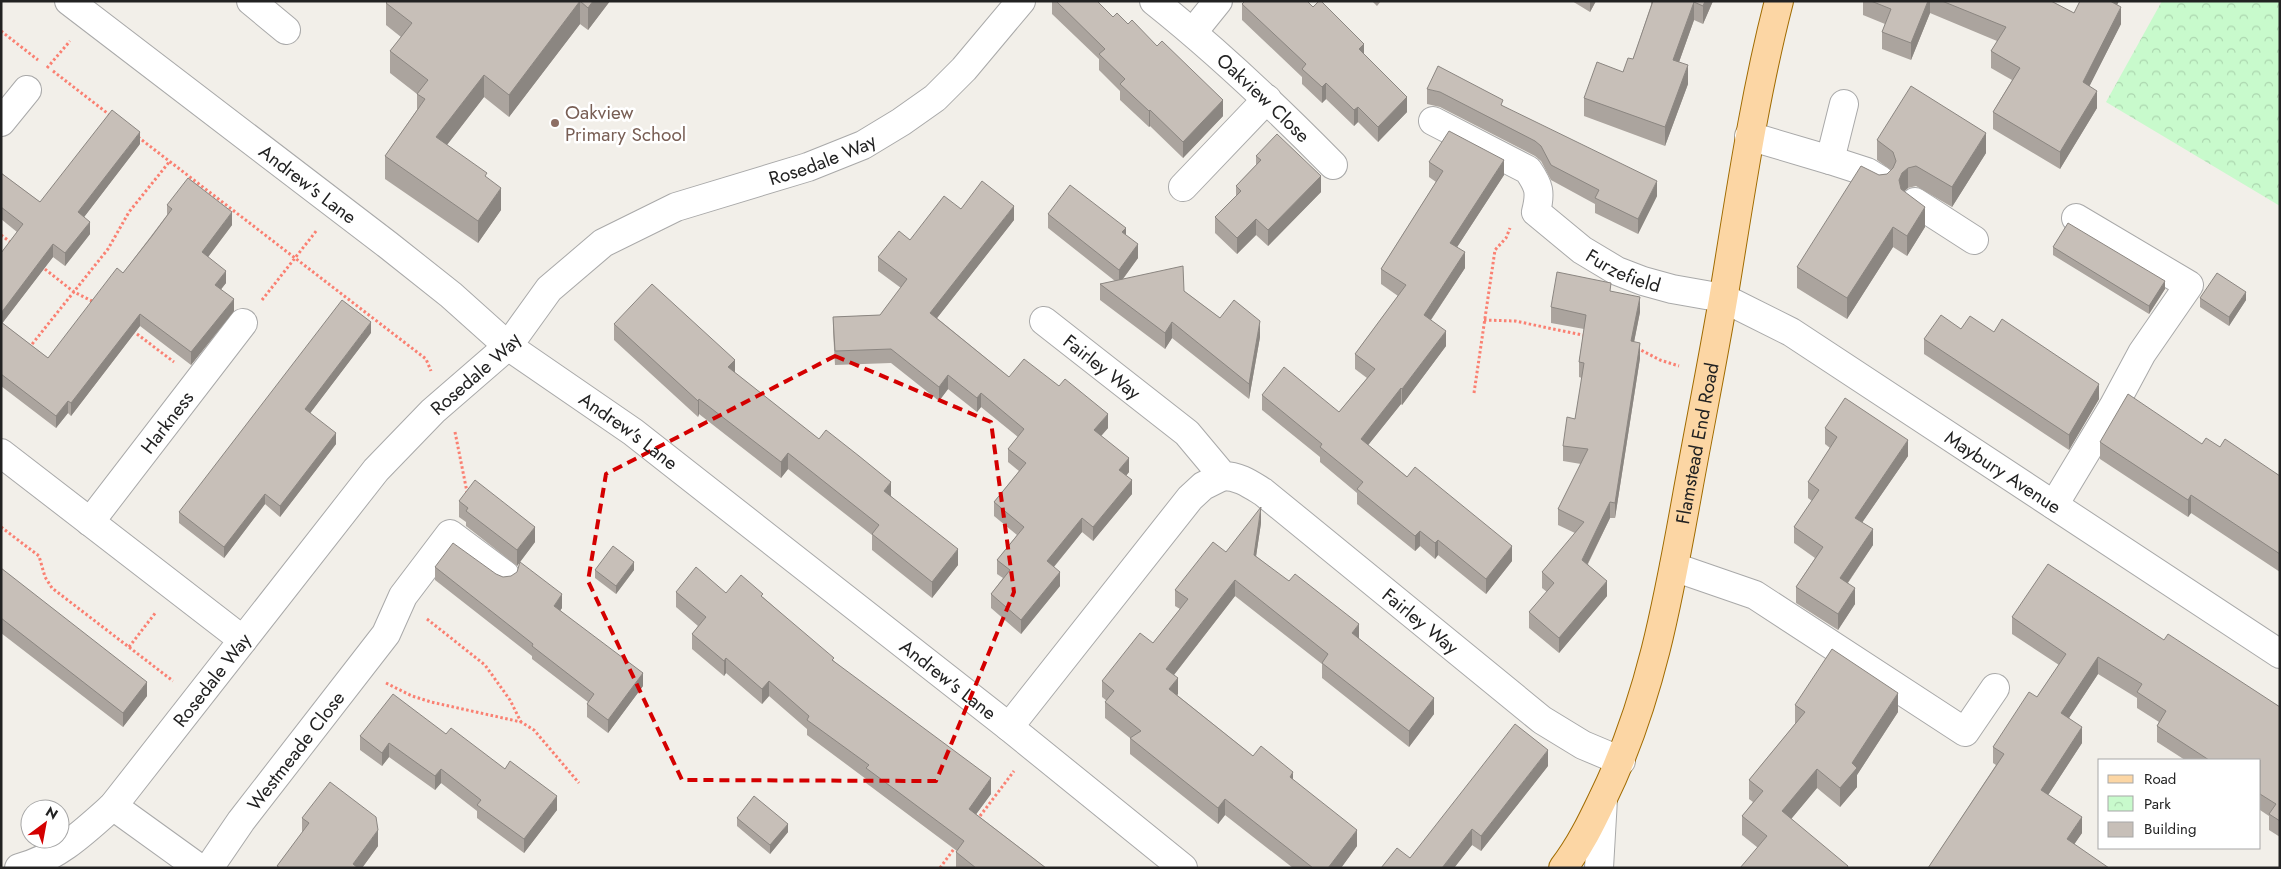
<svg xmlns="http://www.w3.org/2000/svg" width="2281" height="869" viewBox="0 0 2281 869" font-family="Jost,sans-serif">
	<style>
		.park { fill: url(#park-crowns) }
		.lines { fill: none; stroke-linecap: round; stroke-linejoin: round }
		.minor-casing { stroke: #a9a9a9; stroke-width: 30 }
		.major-casing { stroke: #a06b00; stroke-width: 30 }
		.path { stroke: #fa8072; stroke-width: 3; stroke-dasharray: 2.5 2.5; stroke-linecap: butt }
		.minor { stroke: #fff; stroke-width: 28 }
		.major { stroke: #fcd6a4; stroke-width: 28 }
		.wall { fill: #aba49e }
		.shaded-wall { fill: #8b8681 }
		.building { fill: #c7bfb8; stroke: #8b8681 }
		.marked { fill: none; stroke: #d40000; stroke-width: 4; stroke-dasharray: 10 6; stroke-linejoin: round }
		.education-dot { fill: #8d6e63; stroke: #fff; stroke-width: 2 }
		.labels { text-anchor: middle; stroke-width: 5; stroke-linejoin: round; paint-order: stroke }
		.street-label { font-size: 19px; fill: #222; stroke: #fff }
		.education-label { font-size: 19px; fill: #785e54; stroke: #fff; text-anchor: start }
	</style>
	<defs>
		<pattern id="park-crowns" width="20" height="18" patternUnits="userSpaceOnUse" patternTransform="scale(1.25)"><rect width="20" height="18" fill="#c8facc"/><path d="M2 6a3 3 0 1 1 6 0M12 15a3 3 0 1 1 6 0" fill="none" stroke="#acd6af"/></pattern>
	</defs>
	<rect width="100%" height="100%" fill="#f2efe9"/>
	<path class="park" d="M2162,1H2280V206L2106,102Z"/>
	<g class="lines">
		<defs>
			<g id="minor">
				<path id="s1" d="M69,1L388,245L451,295L508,346L633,432L1009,727L1183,868"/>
				<path d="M251,1L286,30"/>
				<path id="s2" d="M1154,1C1218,52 1276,107 1333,165"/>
				<path d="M1193,32L1218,1"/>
				<path id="s3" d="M1433,121L1528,170C1539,186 1541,192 1536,212L1582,250L1617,271L1643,281L1672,289L1723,298L1791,332L2280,654"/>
				<path d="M1,122L27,90"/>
				<path d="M1749,136L1830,160L1844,104"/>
				<path d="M1830,160L1867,172L1880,180"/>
				<path d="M1183,187L1267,99"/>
				<path d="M1915,202L1974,240"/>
				<path id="s4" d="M1044,321L1187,433L1223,476C1239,476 1250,484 1263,492L1542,720L1583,745L1621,761"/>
				<path d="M1,453L243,640"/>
				<path d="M2054,505L2113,407L2142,353L2189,285L2076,218"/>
				<path id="s5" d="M90,522L243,323"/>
				<path d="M1674,567L1755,595L1965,732L1995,688"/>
				<path d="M1009,727L1190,498L1203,486L1223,476"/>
				<path d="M113,806L199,868"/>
				<path id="s6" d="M19,868C57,858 84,832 113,806L376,470L433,411L508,346L549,289L603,243L676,207L808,167L863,145L901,122L935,98L964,69L1021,1"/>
				<path id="s7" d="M209,868L241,821L386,634L403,596L450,534L505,575"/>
				<path d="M1599,868L1603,799"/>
			</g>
			<g id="major">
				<path id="s8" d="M1563,868C1580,846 1591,823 1603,798C1651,700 1669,596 1688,490C1700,424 1713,359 1724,294C1740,196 1754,98 1779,1"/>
			</g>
		</defs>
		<use href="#minor" class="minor-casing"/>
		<use href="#major" class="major-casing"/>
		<path class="path" d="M1,31L38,60
			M47,68L70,41
			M53,71L111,116
			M138,137L426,359L431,371
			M1,235L13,244
			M41,266L74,292L94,302
			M262,300L317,230
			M1484,320L1515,321L1587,336
			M133,331L174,362
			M29,348L108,249L129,212L170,161
			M1637,348L1660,360L1679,366
			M1474,393L1495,250L1506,238L1510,228
			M455,432L467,492
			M1,527L39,556L45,577L52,588L173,681
			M427,619L485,665L510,700L521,722
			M129,647L156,612
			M386,683L412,696L431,702L521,722L534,730L579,783
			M977,820L1014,771
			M940,868L956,846"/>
		<use href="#minor" class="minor"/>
		<use href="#major" class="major"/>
	</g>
	<path class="wall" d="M610,1L588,30L580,24L509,117L484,97L447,145L487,178L501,210L478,243L385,179V156L417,110V94L390,73V51L401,37L386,25V3Z
		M1052,1H1097L1113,17L1223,116L1183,158L1150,126L1149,127L1120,100V91L1099,70V59L1052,14Z
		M1372,1H1381L1377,6Z
		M1572,1H1596L1590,12Z
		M1650,1H1713L1703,24L1694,20L1679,62L1688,84L1665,146L1584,116V98L1623,72L1633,59L1651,5V2Z
		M1863,1H2051L2074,13L2080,1H2119L2117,5L2121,24L2089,86L2097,108L2060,169L1993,129V112L2012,80L1991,68V51L1997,41L1930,13L1911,60L1882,49V32L1885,24L1863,15Z
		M1242,4L1364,54L1407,112L1378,142L1358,122L1354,126L1326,99L1322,103L1302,84V77L1242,20Z
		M1427,89L1503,106L1657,196L1638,234L1595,213V204L1551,180L1541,161L1535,156L1440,107L1427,104Z
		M1877,140L1986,153L1952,207L1916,186L1908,188L1904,191L1925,227L1907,256L1893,247L1847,319L1797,288V267L1879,175L1887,174L1891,170L1877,160Z
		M140,144L84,217L90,234L65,266L53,257L2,323L48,358L123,273L167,215V205L232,225L208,257L226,283L221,289L234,311L191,365L140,326L71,416L68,413L56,428L1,386V253L17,232L1,219V173L40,202Z
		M1256,156L1321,192L1268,246L1256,235L1237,254L1215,233V217L1236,196V186L1256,165Z
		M1429,162L1504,175L1457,247L1465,268L1431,320L1446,346L1402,405L1401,404L1368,445L1512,561L1486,594L1438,555L1435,559L1420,546L1415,551L1357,504V493L1320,462V457L1262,410V395L1339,412L1367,378L1355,369V354L1398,296L1381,284V269L1436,182L1429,177Z
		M1048,214L1126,235L1138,258L1123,279L1184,291L1220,318L1260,337L1249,399L1172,338L1165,349L1100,300V284L1115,281L1048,228Z
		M1014,220L937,318L1009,377L1108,428L1101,436L1129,472L1126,476L1132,494L1093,541L1082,532L1054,567L1060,586L1021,634L991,608V594L1003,578L997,574V560L1017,535L994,516V502L1019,471L1008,462V449L1018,437L981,407L977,412L948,389L939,401L891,363L835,365L833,331V317L880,315L901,288L878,271V257L910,240Z
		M2053,247L2165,289L2149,314L2053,255Z
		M1611,291L1640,312L1634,342L1640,358L1615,518H1610L1588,564L1607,596L1559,653L1529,628V612L1547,592L1542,588V572L1575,533L1558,525V509L1581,464L1563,461V446L1575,419L1582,378L1579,377V362L1584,329L1551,323V307Z
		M2200,298L2246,300L2229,326L2200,307Z
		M614,324L735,373L891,496L958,565L932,598L872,550V535L788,469L781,478L699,414L698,417L614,340Z
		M1961,329L1994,332L2099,399L2069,450L1924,354V339Z
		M371,333L310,413L336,444L280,517L265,504L224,558L179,523V512Z
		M1825,428L1908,456L1862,522L1873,545L1848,583L1855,604L1838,630L1796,603V587L1815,558L1794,543V527L1812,501L1808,498V482L1830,448L1825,444Z
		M2100,442L2202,444L2220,447L2280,476V572L2191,513L2188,517L2100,459Z
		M459,501L535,542L517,566L466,526V522L459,517Z
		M1261,523L1256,556L1359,639L1434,714L1409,747L1322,678V664L1235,596L1174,675L1178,694L1177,695L1253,756L1293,780L1357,846L1341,868H1293L1225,815L1218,824L1130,754V738L1105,718V702L1107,701L1102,697V681L1153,643L1180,609L1175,606V590L1226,552Z
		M435,567L562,608L560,610L643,686L608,733L587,717V704L588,702L532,659V656L435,580Z
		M1,568L147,696L123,727L1,633Z
		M595,570H634L616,594L595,578Z
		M676,592L726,593L763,597L834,661L991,794L976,814L1046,868H956V852L957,851L866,783V779L807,735V729L769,696L762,704L726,673L724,676L692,649V634L698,626L676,607Z
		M2012,617L2164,640L2280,707V837L2269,830V816L2260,810V760H2185L2157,742V726L2159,722L2137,708V698L2098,674L2069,718L2082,743L2048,795L2082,833L2074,844L1928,868L1996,765L1993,763V747L2037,697L2059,665L2012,634Z
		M1795,705L1898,712L1857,775V787L1840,807L1817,788L1791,819L1848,868L1757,847L1742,835V816L1753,802L1749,799V780L1795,724Z
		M446,734L557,810L524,853L477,818V811L441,783L435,790L389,757L382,766L360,750V736Z
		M1548,766L1481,851L1472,845L1454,868H1381L1410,858Z
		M302,818L378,846L362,868H277V866L302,833Z
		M737,818L788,832L770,854L737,826Z"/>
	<path class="shaded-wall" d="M580,1V24L509,117V95Z
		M593,1H610L588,30V8Z
		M1590,1H1596L1590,12Z
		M1705,1H1713L1703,24V6Z
		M1928,1H1930V13L1911,60V43Z
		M2110,1H2119L2110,18Z
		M1694,2V20L1673,79V60Z
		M2121,7V24L2083,99V82Z
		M1364,44V60L1359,49Z
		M1688,65V84L1665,146V127Z
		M484,75V97L436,159V137Z
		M1326,83V99L1322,103V87Z
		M2097,91V108L2060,169V152Z
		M1407,97V112L1378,142V127Z
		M1223,100V116L1183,158V142Z
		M1358,107V122L1354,126V110Z
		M1150,110V126L1149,127V111Z
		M140,132V144L78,225V212Z
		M1986,133V153L1952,207V187Z
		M1504,160V175L1450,258V243Z
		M1908,168V188L1902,193L1899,180L1902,173Z
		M1321,176V192L1268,246V230Z
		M1657,181V196L1638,234V219Z
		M501,188V210L478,243V221Z
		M1014,206V220L930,327V313Z
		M1925,207V227L1907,256V236Z
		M232,212V225L202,265V252Z
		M1256,219V235L1237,254V238Z
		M90,222V234L65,266V253Z
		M1893,227V247L1847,319V298Z
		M1126,228V242L1122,232Z
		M53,244V257L1,325V313Z
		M1138,244V258L1119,284V270Z
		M1465,252V268L1424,330V315Z
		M226,271V283L215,297V285Z
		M2165,281V289L2149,314V306Z
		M2246,292V300L2229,326V317Z
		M1640,297V312L1631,357V341Z
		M234,299V311L191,365V352Z
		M140,314V326L71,416V403Z
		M1260,321V337L1249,399V384Z
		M371,322V333L305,420V409Z
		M1172,322V338L1165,349V333Z
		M1446,331V346L1402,405V389Z
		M1640,343V358L1615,518V503Z
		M735,360V375L728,367Z
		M948,375V389L939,401V387Z
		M2099,384V399L2069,450V435Z
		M1401,388V404L1361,454V439Z
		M981,393V407L977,412V398Z
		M699,399V414L698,417V401Z
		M68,401V413L56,428V416Z
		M1108,414V428L1094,444V430Z
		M336,433V444L280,517V506Z
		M1908,440V456L1855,533V518Z
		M788,453V469L781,478V462Z
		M1129,458V472L1119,484V470Z
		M1132,480V494L1093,541V527Z
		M891,482V498L884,491Z
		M265,494V504L224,558V547Z
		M2191,495V513L2188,517V500Z
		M1610,502V518L1582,575V560Z
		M1261,507V523L1254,570V555Z
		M1082,518V532L1047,575V561Z
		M535,527V542L517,566V550Z
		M1873,529V545L1840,594V578Z
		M1420,531V546L1415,551V536Z
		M1438,540V555L1435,559V543Z
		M1512,546V561L1486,594V579Z
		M958,549V565L932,598V582Z
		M634,562V570L616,594V586Z
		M1060,572V586L1021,634V620Z
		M1235,580V596L1166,685V669Z
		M1607,581V596L1559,653V638Z
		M1855,588V604L1838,630V614Z
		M562,594V608L554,619V606Z
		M1359,624V640L1352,633Z
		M2098,657V674L2061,730V713Z
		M726,658V673L724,676V661Z
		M643,673V686L608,733V720Z
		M1178,678V694L1169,705V689Z
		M769,681V696L762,704V689Z
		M147,682V696L123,727V713Z
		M1898,693V712L1857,775V787L1840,807V788L1852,763Z
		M1434,698V714L1409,747V731Z
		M2082,727V743L2041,806V790Z
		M389,743V757L382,766V753Z
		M1548,750V766L1481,851V836Z
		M441,769V783L435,790V776Z
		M1817,769V788L1782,830V811Z
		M1293,772V788L1290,777Z
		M991,778V794L969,824V809Z
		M557,796V810L524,853V839Z
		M1225,799V815L1218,824V808Z
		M2082,817V833L2067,855V839Z
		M788,824V832L770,854V845Z
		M1472,829V845L1454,868H1442Z
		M378,830V846L362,868H353V864Z
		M1357,830V846L1341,868H1328Z"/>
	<path class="building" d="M388,1H593L588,8L580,1L509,95L484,75L436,137L487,173L485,176L501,188L478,221L385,156L425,99L417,94L428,80L390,51L412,23L386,3Z
		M1056,1H1097L1113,17L1117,13L1128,24L1132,20L1157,46L1162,41L1223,100L1183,142L1150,110L1149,111L1120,84L1125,79L1099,54L1105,49Z
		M1245,1H1307L1313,7L1319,1H1321L1364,44L1359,49L1407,97L1378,127L1358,107L1354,110L1326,83L1322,87L1302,69L1306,64L1242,4Z
		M1653,1H1705L1703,6L1694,2L1673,60L1688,65L1665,127L1584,98L1597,62L1623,72L1628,58L1633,59Z
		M1871,1H1928L1911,43L1882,32L1891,9Z
		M1942,1H2051L2074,13L2080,1H2110L2121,7L2083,82L2097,91L2060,152L1993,112L2020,68L1991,51L2006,27Z
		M1438,66L1503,100L1501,105L1657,181L1638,219L1595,198L1599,190L1551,165L1541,146L1535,141L1440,92L1427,89Z
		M1911,86L1986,133L1952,187L1916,166L1908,168L1902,173L1899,180L1901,189L1925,207L1907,236L1893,227L1847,298L1797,267L1861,166L1879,175L1887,174L1893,168L1896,161L1893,152L1877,140Z
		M112,110L140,132L78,212L90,222L65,253L53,244L1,313V253L23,224L1,207V173L40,202Z
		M1449,131L1504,160L1450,243L1465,252L1424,315L1446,331L1402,389L1401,388L1361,439L1407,477L1415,467L1512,546L1486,579L1438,540L1435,543L1420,531L1415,536L1357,489L1363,482L1320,447L1322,444L1262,395L1284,367L1339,412L1375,369L1355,354L1406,285L1381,269L1443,171L1429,162Z
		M1277,134L1321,176L1268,230L1256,219L1237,238L1215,217L1241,191L1236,186L1261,160L1256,156Z
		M188,178L232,212L202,252L226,271L215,285L234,299L191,352L140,314L71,403L68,401L56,416L1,374V322L48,358L117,268L123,273L152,236L172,209L167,205Z
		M982,181L1014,206L930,313L1009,377L1024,359L1059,386L1065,379L1108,414L1094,430L1129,458L1119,470L1132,480L1093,527L1082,518L1047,561L1060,572L1021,620L991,594L1010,570L997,560L1024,527L994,502L1026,463L1008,449L1024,429L981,393L977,398L948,375L939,387L891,349L835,351L833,317L880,315L907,279L878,257L899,231L910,240L944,196L961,209Z
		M1070,185L1126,228L1122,232L1138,244L1119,270L1048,214Z
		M2068,223L2165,281L2149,306L2053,247Z
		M1183,266L1184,291L1220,318L1234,300L1260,321L1249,384L1172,322L1165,333L1100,284Z
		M1557,272L1611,283L1610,291L1640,297L1631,341L1640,343L1615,503L1610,502L1582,560L1607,581L1559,638L1529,612L1554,583L1542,572L1584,522L1558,509L1588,449L1563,446L1567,417L1575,419L1584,363L1579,362L1586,315L1551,307Z
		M2217,273L2246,292L2229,317L2200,298Z
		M652,284L735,360L728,367L819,439L826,430L859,456L891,482L884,491L958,549L932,582L872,534L879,525L788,453L781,462L699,399L698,401L614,324Z
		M342,300L371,322L305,409L336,433L280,506L265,494L224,547L179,512Z
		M1941,315L1961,329L1970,316L1994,332L2002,319L2099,384L2069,435L1924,339Z
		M2128,394L2202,444L2206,438L2220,447L2225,439L2280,476V554L2191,495L2188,500L2100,442Z
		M1845,398L1908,440L1855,518L1873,529L1840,578L1855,588L1838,614L1796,587L1823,547L1794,527L1819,490L1808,482L1837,437L1825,428Z
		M475,480L535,527L517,550L466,511L468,508L459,501Z
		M1261,507L1254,555L1289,581L1295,574L1359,624L1352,633L1434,698L1409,731L1322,663L1328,654L1235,580L1166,669L1178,678L1169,689L1253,756L1261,746L1293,772L1290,777L1357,830L1328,868H1313L1225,799L1218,808L1130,738L1141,731L1105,702L1114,691L1102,681L1140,633L1153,643L1188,599L1175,590L1213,542L1226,552Z
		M453,543L496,574L503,577L511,576L517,572L520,562L562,594L554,606L643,673L608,720L587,704L594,694L532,646L533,644L435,567Z
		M613,546L634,562L616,586L595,570Z
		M2048,564L2164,640L2168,634L2280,707V821L2269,814L2276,804L2260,794V760H2209L2157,726L2166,711L2137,692L2142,684L2098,657L2061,713L2082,727L2041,790L2082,817L2067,839L2109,868H1928L2004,754L1993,747L2029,692L2037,697L2066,654L2012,617Z
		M696,567L726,593L741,575L763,594L761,596L834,658L832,660L991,778L969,809L1046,868H976L956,852L964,841L866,768L869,765L807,720L809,716L769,681L762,689L726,658L724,661L692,634L706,617L676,592Z
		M1,568L147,682L123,713L1,618Z
		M1832,649L1898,693L1852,763L1857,768L1840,788L1817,769L1782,811L1848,866L1847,868H1740L1767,836L1742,816L1763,791L1749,780L1805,712L1795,705Z
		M393,694L446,734L451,728L505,769L510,761L557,796L524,839L477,805L481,800L441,769L435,776L389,743L382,753L360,736Z
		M1515,724L1548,750L1481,836L1472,829L1442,868H1381L1397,848L1410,858Z
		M330,782L376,817L378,830L353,864L358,868H280L277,866L309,823L302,818Z
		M754,796L788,824L770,845L737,818Z"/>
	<path class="marked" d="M835,356L991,422L1014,592L936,781L682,780L588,581L606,474Z"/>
	<circle class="education-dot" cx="555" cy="123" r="5"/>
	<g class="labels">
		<g class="street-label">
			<text dy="7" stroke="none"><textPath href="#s2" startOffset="146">Oakview Close</textPath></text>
			<text dy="7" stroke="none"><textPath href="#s6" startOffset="1098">Rosedale Way</textPath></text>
			<text dy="7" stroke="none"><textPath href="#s1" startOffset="301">Andrew's Lane</textPath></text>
			<text dy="7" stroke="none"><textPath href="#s3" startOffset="258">Furzefield</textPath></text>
			<text dy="7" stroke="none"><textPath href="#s4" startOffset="74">Fairley Way</textPath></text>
			<text dy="7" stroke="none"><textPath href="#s6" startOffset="679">Rosedale Way</textPath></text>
			<text dy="7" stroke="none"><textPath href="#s5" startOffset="126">Harkness</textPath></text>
			<text dy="7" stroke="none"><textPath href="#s1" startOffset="706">Andrew's Lane</textPath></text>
			<text dy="7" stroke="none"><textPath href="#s8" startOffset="449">Flamstead End Road</textPath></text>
			<text dy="7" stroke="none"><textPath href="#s3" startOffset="692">Maybury Avenue</textPath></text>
			<text dy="7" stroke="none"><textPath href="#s4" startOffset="485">Fairley Way</textPath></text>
			<text dy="7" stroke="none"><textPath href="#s1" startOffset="1111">Andrew's Lane</textPath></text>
			<text dy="7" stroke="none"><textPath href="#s6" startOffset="274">Rosedale Way</textPath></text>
			<text dy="7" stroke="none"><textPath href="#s7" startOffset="146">Westmeade Close</textPath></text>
		</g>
		<g class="education-label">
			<text x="565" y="119">Oakview<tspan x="565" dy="22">Primary School</tspan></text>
		</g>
	</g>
	<rect width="2281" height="869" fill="none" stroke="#222222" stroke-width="5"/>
	<rect x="2098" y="759" width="162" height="90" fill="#ffffff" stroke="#a7a7a7"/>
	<rect x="2108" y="775" width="25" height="8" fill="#fcd6a4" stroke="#a7a7a7"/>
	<text x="2144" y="784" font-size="15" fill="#222222">Road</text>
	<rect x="2108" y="796" width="25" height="15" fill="url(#park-crowns)" stroke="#a7a7a7"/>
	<text x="2144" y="809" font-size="15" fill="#222222">Park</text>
	<rect x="2108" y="822" width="25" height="15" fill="#c7bfb8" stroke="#a7a7a7"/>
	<text x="2144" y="834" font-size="15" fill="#222222">Building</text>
	<g transform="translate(45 824) rotate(32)"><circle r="24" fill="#ffffff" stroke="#a7a7a7"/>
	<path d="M0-4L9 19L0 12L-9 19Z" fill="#d40000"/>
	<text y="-8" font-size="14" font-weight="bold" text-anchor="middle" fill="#222222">N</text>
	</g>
</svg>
